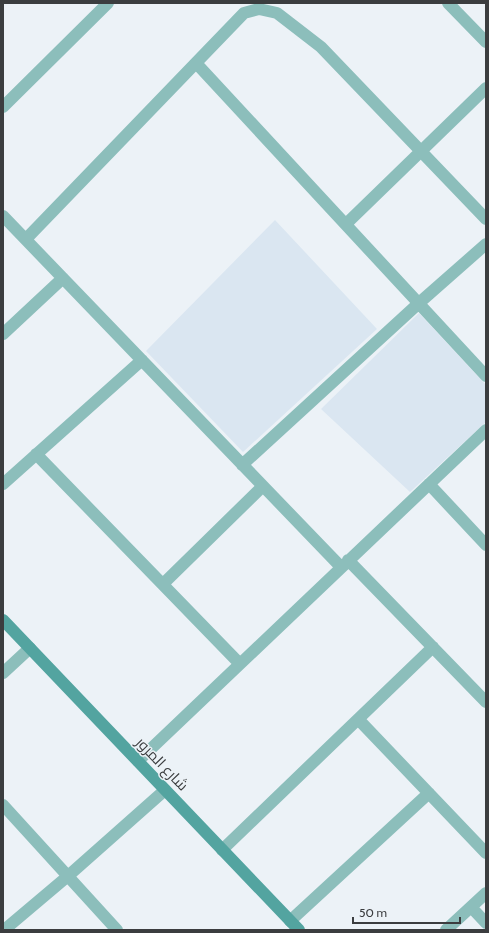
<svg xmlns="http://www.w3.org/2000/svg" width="489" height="933" viewBox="0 0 489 933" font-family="Cabin,Cairo,sans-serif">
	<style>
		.built { fill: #dae6f1 }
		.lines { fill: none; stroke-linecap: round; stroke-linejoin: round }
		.street { stroke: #8cbebb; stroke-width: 12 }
		.secondary { stroke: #53a4a0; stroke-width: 12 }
		.labels { text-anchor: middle; stroke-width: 3; stroke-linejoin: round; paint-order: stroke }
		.street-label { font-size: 15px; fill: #3b3d3f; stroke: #ecf2f7 }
	</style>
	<rect width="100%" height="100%" fill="#ecf2f7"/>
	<path class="built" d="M275,220L377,329L243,452L146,351Z
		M419,313L486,385V422L410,492L321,409Z"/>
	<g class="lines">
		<path class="street" d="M448,3L486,42
			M196,63L486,376
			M3,107L108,3
			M3,216L341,567
			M346,224L486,88
			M26,239L244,13L259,9L277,13L321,47L486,219
			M3,334L63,278
			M36,454L240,664
			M242,465L419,303L486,244
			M3,484L142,360
			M429,484L486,545
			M348,560L486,702
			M163,584L263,486
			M3,673L30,648
			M358,719L486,853
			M138,761L486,430
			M3,805L117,930
			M222,850L433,647
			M471,907L486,923
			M290,921L429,793
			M4,930L68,876L165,790
			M446,930L486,893"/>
		<path class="secondary" d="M3,620L299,930"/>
	</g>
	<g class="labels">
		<g class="street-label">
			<text transform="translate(162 764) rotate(46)" y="5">شارع المرور</text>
		</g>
	</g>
	<rect width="489" height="933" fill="none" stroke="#3b3d3f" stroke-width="8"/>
	<path d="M353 917v6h107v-6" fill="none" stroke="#3b3d3f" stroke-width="2"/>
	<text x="359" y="917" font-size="12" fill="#3b3d3f" stroke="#ecf2f7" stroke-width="3" paint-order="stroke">50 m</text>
</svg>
